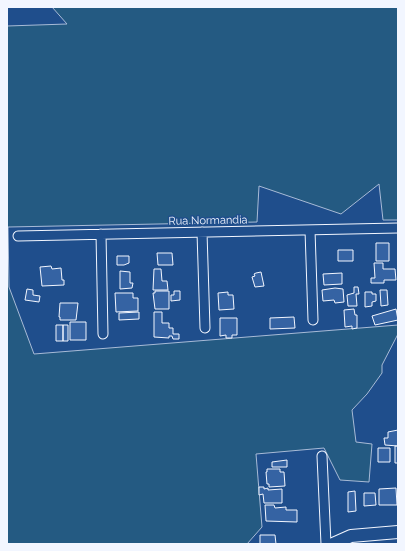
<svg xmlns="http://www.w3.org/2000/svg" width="405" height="551" viewBox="0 0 405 551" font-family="Raleway,sans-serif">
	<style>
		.green { fill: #245a82; stroke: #a8bbd7 }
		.building { fill: #3563a3; stroke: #f2f6ff }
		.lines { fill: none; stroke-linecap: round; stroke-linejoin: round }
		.street-casing { stroke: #f2f6ff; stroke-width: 11 }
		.secondary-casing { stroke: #f2f6ff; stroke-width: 14 }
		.street { stroke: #1f4e8c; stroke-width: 9 }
		.secondary { stroke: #1f4e8c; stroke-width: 12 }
		.labels { text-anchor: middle; stroke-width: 3; stroke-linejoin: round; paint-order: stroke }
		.street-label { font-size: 11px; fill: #f2f6ff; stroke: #1f4e8c }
	</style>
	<rect width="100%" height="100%" fill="#1f4e8c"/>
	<path class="green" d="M52,7H398V220H383L379,184L341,214L259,186L257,222L8,227L9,287L34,354L398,325V334L382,365V373L367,394L352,410L356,442L372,444L369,482L340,480L324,448L256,454L262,527L247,544H7V26L67,24Z"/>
	<path class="building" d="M376,243H389V261H376Z
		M338,250H353V261H338Z
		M157,253H172L173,265H158Z
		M117,256H129V263L124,265H117Z
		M374,263H383V269H395L396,280H384V283H371V278H375Z
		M51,266L52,269L61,268L62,280H64V285L42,286L40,267Z
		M154,269H161L162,281H167L168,290H153Z
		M120,271L130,272V283H133L132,288L120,289Z
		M261,272L264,286L255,287L252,277L255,276L254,274L256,273Z
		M342,273V284L324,285L323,274Z
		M354,287H358L359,294H356L357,306H348L347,295L354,293Z
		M335,288L343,289L344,302L335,303L334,300L323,301L322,290Z
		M27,289L33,290V295L40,296L39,302L25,300Z
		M380,290H387L388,305L381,306Z
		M155,291H169V309H155L153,293H155Z
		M174,291H180V300L171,301V295H174Z
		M228,292V295H233L234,309L219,310L218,293Z
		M365,292H372V294H376V301L372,302V306L365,307Z
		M115,293H133V298H138V311L116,312Z
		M60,303H78L76,320H60V317H59Z
		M354,309L355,315H357V328L352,329V326L345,327L344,310Z
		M396,309L398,320L375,325L372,316Z
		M139,312V319L119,320V313Z
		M154,312H162V323H169V328H173V334H179V339H173L172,336H169V338L154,337Z
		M294,317L295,328L270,329V318Z
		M220,318H237V335H232V338H226V335L220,336Z
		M70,322H86V340H70Z
		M56,325H63V341H56Z
		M63,325H68V341H63Z
		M398,430V446L385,445L384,438H388V432Z
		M395,446H398V463H395Z
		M378,448H390V462H378Z
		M287,460V467H272V462Z
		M267,469H280V472H284L285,486L269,487V484H267L266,472H267Z
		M259,487H264V489L268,488V490L282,489V503H264L263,494L259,495Z
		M396,488L397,505H379V489Z
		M355,491L356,511L348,512V492Z
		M364,493H375L376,505L364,506Z
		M265,505H274L275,508L286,507V510H297V522L266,521Z
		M260,535H275L276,544H260Z"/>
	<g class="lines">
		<defs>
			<path id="street" d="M310,230L313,320
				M202,232L205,328
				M101,234L103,334
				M18,236L398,228
				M322,456L326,544"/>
			<path id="secondary" d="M333,544L351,536L398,532"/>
		</defs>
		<use href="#street" class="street-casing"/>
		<use href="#secondary" class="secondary-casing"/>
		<use href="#street" class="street"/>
		<use href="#secondary" class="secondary"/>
	</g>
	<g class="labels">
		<g class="street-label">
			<text transform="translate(208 220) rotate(-1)" y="4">Rua Normandia</text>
		</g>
	</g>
	<rect width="405" height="551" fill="none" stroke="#f2f6ff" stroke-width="16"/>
</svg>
